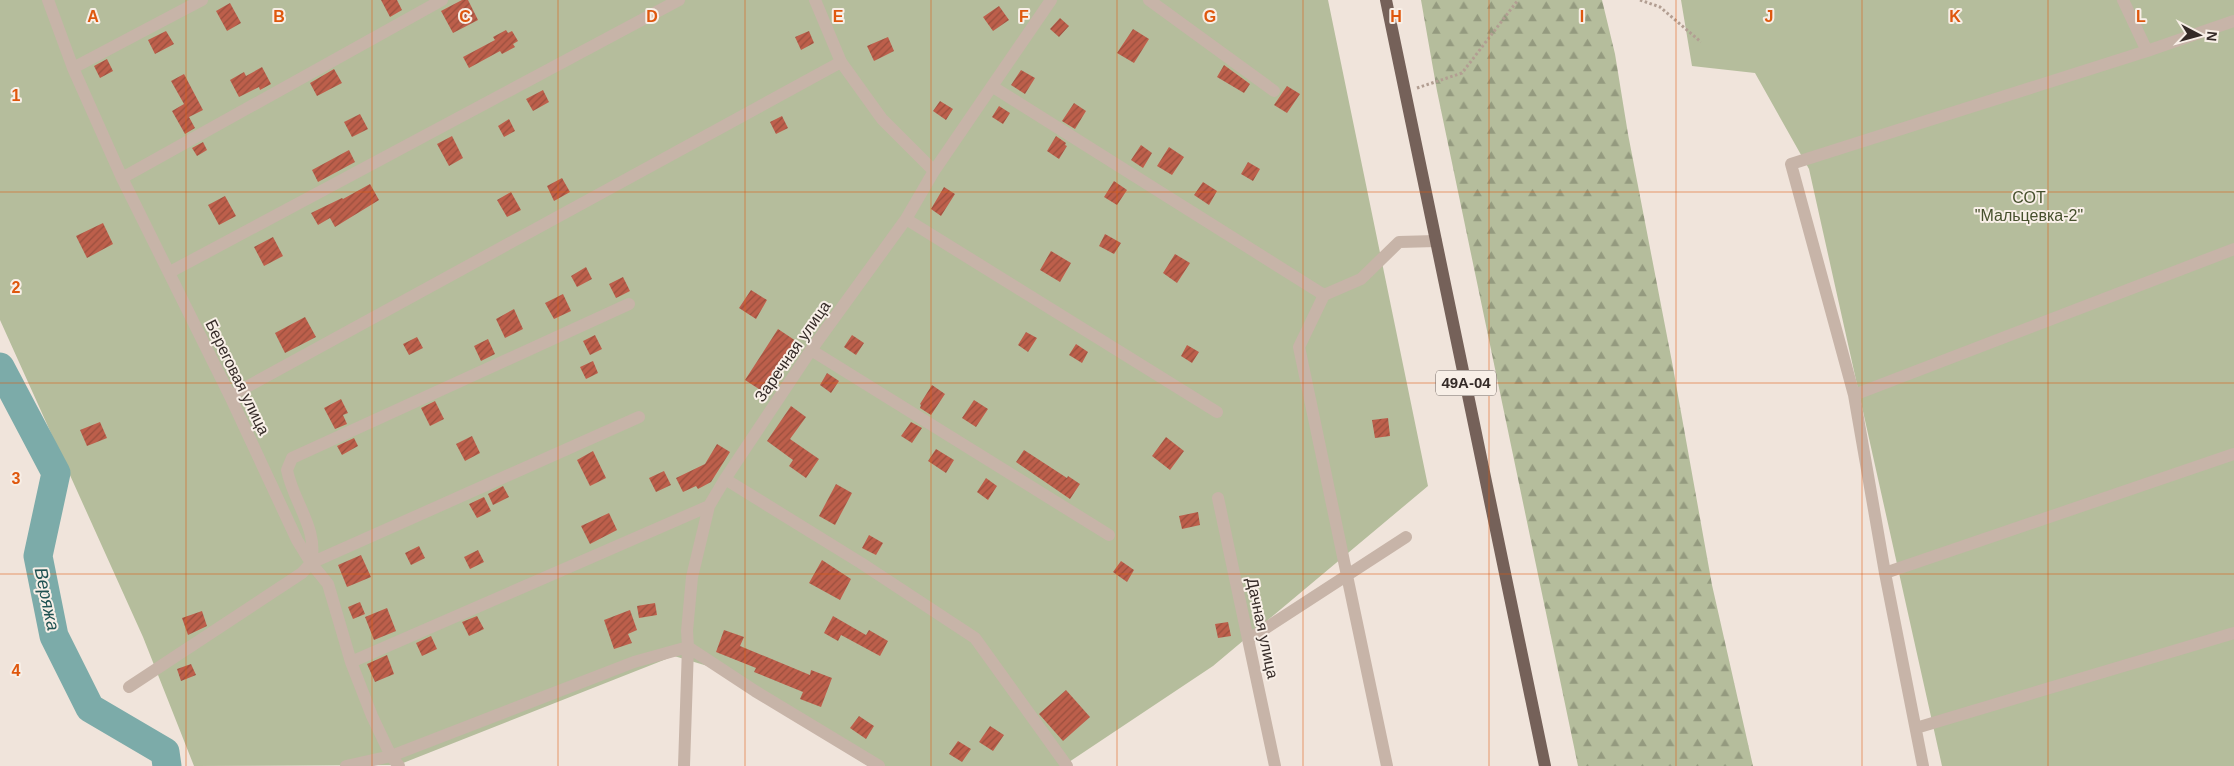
<svg xmlns="http://www.w3.org/2000/svg" width="2234" height="766" viewBox="0 0 2234 766" font-family="Helvetica,sans-serif">
	<style>
		.forest { fill: url(#forest-firs) }
		.garden { fill: #b5bd9c }
		.lines { fill: none; stroke-linecap: round; stroke-linejoin: round }
		.river { stroke: #7caba9; stroke-width: 29 }
		.building { fill: url(#building-hatch) }
		.path { stroke: #b29e92; stroke-width: 3; stroke-dasharray: 2.5 2.5; stroke-linecap: butt }
		.minor { stroke: #c7b4a8; stroke-width: 12 }
		.major { stroke: #756159; stroke-width: 12 }
		.grid { fill: none; stroke: #df570d; stroke-width: 1; stroke-opacity: 0.55 }
		.labels { text-anchor: middle; stroke-width: 4; stroke-linejoin: round; paint-order: stroke }
		.shield { fill: #f8efe7; stroke: #6f6561; stroke-width: 1 }
		.shield-label { font-size: 15px; font-weight: bold; fill: #342a27 }
		.park-label { font-size: 16px; fill: #46502d; stroke: #f8efe7 }
		.street-label { font-size: 16px; fill: #342a27; stroke: #f8efe7 }
		.water-label { font-size: 18px; font-style: italic; fill: #205252; stroke: #f8efe7 }
		.grid-label { font-size: 16px; text-anchor: middle; font-weight: bold; fill: #df570d; stroke: #f8efe7; stroke-width: 4; stroke-linejoin: round; paint-order: stroke }
	</style>
	<defs>
		<pattern id="forest-firs" width="22" height="20" patternUnits="userSpaceOnUse" patternTransform="scale(1.25)"><rect width="22" height="20" fill="#b5bd9c"/><path d="M5 1l3.5 6h-7zM16 11l3.5 6h-7z" fill="#949a7f"/></pattern>
		<pattern id="building-hatch" width="6" height="6" patternUnits="userSpaceOnUse" patternTransform="scale(1.25)"><rect width="6" height="6" fill="#bd5f4b"/><path d="M-1 1l2-2M0 6l6-6M5 7l2-2" fill="none" stroke="#9a4f3e"/></pattern>
	</defs>
	<rect width="100%" height="100%" fill="#f0e4db"/>
	<path class="forest" d="M1421,0H1602L1615,54L1628,134L1672,362L1712,585L1753,766H1578L1437,91Z"/>
	<path class="garden" d="M0,0H1328L1428,486L1213,666L1063,766H868L711,667L674,656L398,765L194,766L143,637L0,320Z
		M1681,0H2234V766H1942L1809,169L1755,73L1692,66Z"/>
	<g class="lines">
		<path class="river" d="M0,367L56,473L38,556L54,636L90,708L165,752L167,766"/>
	</g>
	<path class="building" d="M381,0H397L402,10L390,17Z
		M462,0H468L478,20L453,33L441,11Z
		M230,3L241,23L227,31L216,11Z
		M999,6L1009,20L993,31L983,17Z
		M1060,18L1069,26L1059,37L1050,29Z
		M1133,29L1149,39L1134,63L1117,53Z
		M506,30L508,33L512,31L518,41L513,44L515,47L502,54L500,51L469,68L463,57L495,40L493,37Z
		M166,31L174,44L155,54L148,40Z
		M809,31L814,43L801,50L795,37Z
		M888,37L894,51L874,61L867,46Z
		M107,59L113,71L100,78L94,66Z
		M1224,65L1250,84L1244,93L1217,77Z
		M262,67L271,84L260,90L259,87L239,97L230,80L244,72L246,76Z
		M334,69L342,83L317,96L310,83Z
		M1021,70L1035,78L1025,94L1011,85Z
		M184,74L203,110L189,117L195,128L185,134L172,111L184,104L171,81Z
		M1287,86L1300,94L1287,113L1274,105Z
		M543,90L549,102L533,111L526,99Z
		M940,101L953,109L946,120L933,111Z
		M1074,103L1086,111L1075,129L1062,121Z
		M999,106L1010,113L1003,124L992,117Z
		M360,114L368,129L352,137L344,122Z
		M782,116L788,128L776,134L770,122Z
		M509,119L515,131L504,137L498,126Z
		M452,136L463,158L449,166L437,144Z
		M1056,136L1066,143L1065,145L1067,146L1059,159L1047,151Z
		M203,142L207,150L197,156L192,148Z
		M1141,145L1152,153L1143,168L1131,160Z
		M1169,147L1184,157L1172,175L1157,166Z
		M349,150L355,162L318,182L312,170Z
		M1248,162L1260,169L1253,181L1241,174Z
		M562,178L570,192L554,201L547,186Z
		M1114,181L1127,190L1117,205L1104,197Z
		M1203,182L1217,191L1209,205L1194,195Z
		M370,184L379,200L335,227L330,218L318,225L311,213L342,198L343,199Z
		M944,187L955,194L941,216L931,209Z
		M511,192L521,210L507,217L497,200Z
		M225,196L236,216L219,225L208,205Z
		M103,223L113,244L87,258L76,236Z
		M1105,234L1121,243L1114,254L1099,246Z
		M273,237L283,256L264,266L254,247Z
		M1051,251L1071,263L1060,282L1040,270Z
		M1175,254L1190,263L1177,283L1163,273Z
		M586,267L592,279L577,287L571,276Z
		M623,277L630,291L616,298L609,284Z
		M751,290L767,300L756,319L739,308Z
		M563,294L571,311L554,319L545,303Z
		M514,309L523,329L505,338L496,319Z
		M305,317L316,337L285,353L275,333Z
		M778,329L796,341L762,391L745,380Z
		M1026,332L1037,338L1028,352L1018,345Z
		M595,335L602,349L590,355L583,341Z
		M852,335L864,343L856,355L844,347Z
		M417,337L423,348L409,355L403,344Z
		M488,339L495,354L481,361L474,346Z
		M1076,344L1088,352L1082,363L1069,355Z
		M1187,345L1199,352L1192,363L1181,356Z
		M593,361L598,373L586,379L580,367Z
		M827,373L839,381L831,393L820,385Z
		M932,385L945,394L931,415L920,408L921,405L920,404Z
		M341,399L348,413L343,415L347,424L335,429L324,408Z
		M974,400L988,409L976,427L962,418Z
		M435,401L444,419L430,426L421,408Z
		M791,406L806,417L790,439L819,459L806,478L789,466L793,460L767,441Z
		M1388,418L1390,436L1375,438L1372,420Z
		M100,422L107,438L87,446L80,430Z
		M911,422L922,428L912,443L901,436Z
		M472,436L480,453L465,461L456,444Z
		M1166,437L1184,451L1170,470L1152,456Z
		M354,438L358,446L342,455L337,446Z
		M717,444L730,452L711,482L698,489L696,486L683,492L676,478L705,464Z
		M936,449L954,460L946,473L928,461Z
		M1024,450L1067,478L1068,476L1080,484L1070,499L1016,462Z
		M593,451L606,478L590,486L577,460Z
		M664,471L671,485L656,492L649,478Z
		M986,478L997,486L988,500L977,492Z
		M836,484L852,493L835,525L819,516Z
		M503,486L509,497L493,505L488,494Z
		M484,497L491,511L477,518L469,504Z
		M1198,512L1200,525L1182,529L1179,516Z
		M609,513L617,530L590,544L581,526Z
		M869,535L883,543L876,555L862,548Z
		M419,546L425,558L411,565L405,553Z
		M478,550L484,562L470,569L464,557Z
		M361,555L371,577L347,587L338,565Z
		M822,560L851,579L840,600L809,583Z
		M1121,561L1134,570L1127,582L1113,572Z
		M360,602L365,614L353,619L348,607Z
		M655,603L657,615L639,618L637,606Z
		M387,608L396,631L374,640L365,617Z
		M630,610L637,630L628,634L632,643L614,649L604,620Z
		M202,611L207,626L188,635L182,618Z
		M477,616L484,629L469,636L462,622Z
		M833,616L866,635L869,630L888,641L880,656L841,635L838,641L824,633Z
		M1228,622L1231,636L1218,638L1215,624Z
		M724,630L744,637L740,646L810,675L811,670L832,678L821,707L800,699L803,692L754,672L756,668L716,652Z
		M431,636L437,649L422,656L416,643Z
		M387,655L394,674L375,682L367,664Z
		M191,664L196,675L181,681L177,669Z
		M1066,690L1090,717L1063,741L1039,714Z
		M859,716L874,726L866,739L850,728Z
		M990,726L1004,735L993,751L979,742Z
		M958,741L971,749L962,762L949,754Z"/>
	<g class="lines">
		<path class="path" d="M1640,0L1660,7L1701,42
			M1417,88L1462,73L1518,0"/>
		<path class="minor" d="M48,0L73,68L122,178L230,396L297,540L311,563L328,584L351,662L372,716L391,756L399,766
			M815,0L841,62L882,119L934,171
			M1149,0L1274,91
			M2123,0L2147,51
			M73,68L202,0
			M993,87L1324,295
			M122,178L442,0
			M906,219L1217,412
			M170,272L679,0
			M811,350L1109,535
			M1854,395L2234,249
			M230,396L841,62
			M725,479L861,563L975,638L1067,766
			M1218,498L1275,766
			M311,563C319,529 293,502 287,470L292,458L629,304
			M1885,573L2234,454
			M1249,639L1406,537
			M351,662L709,506
			M129,687L302,573L311,563L639,417
			M1916,728L2234,633
			M346,766L391,756L634,662L688,647L755,691L879,766
			M684,766L688,647L687,631L692,577L709,506L725,479L811,350L906,219L934,171L1051,0
			M1387,766L1299,347L1324,295L1361,279L1399,242L1436,241
			M1923,766L1885,573L1854,395L1791,164L2147,51L2234,21"/>
		<path class="major" d="M1386,0L1545,766"/>
	</g>
	<path class="grid" d="M186,0V766M372,0V766M558,0V766M745,0V766M931,0V766M1117,0V766M1303,0V766M1489,0V766M1676,0V766M1862,0V766M2048,0V766M0,192H2234M0,383H2234M0,574H2234"/>
	<g class="labels">
		<rect class="shield" x="1436" y="370.5" width="60" height="25" rx="4"/>
		<g class="shield-label">
			<text x="1466" y="388">49А-04</text>
		</g>
		<g class="park-label">
			<text x="2029" y="203">СОТ<tspan x="2029" dy="18">"Мальцевка-2"</tspan></text>
		</g>
		<g class="street-label">
			<text transform="translate(792 351) rotate(-55)" y="6">Заречная улица</text>
			<text transform="translate(238 377) rotate(64)" y="6">Береговая улица</text>
			<text transform="translate(1263 628) rotate(78)" y="6">Дачная улица</text>
		</g>
		<g class="water-label">
			<text transform="translate(47 599) rotate(78)" y="6">Веряжа</text>
		</g>
	</g>
	<g class="grid-label">
		<text x="93" y="22">A</text>
		<text x="279" y="22">B</text>
		<text x="465" y="22">C</text>
		<text x="652" y="22">D</text>
		<text x="838" y="22">E</text>
		<text x="1024" y="22">F</text>
		<text x="1210" y="22">G</text>
		<text x="1396" y="22">H</text>
		<text x="1582" y="22">I</text>
		<text x="1769" y="22">J</text>
		<text x="1955" y="22">K</text>
		<text x="2141" y="22">L</text>
		<text x="16" y="101">1</text>
		<text x="16" y="293">2</text>
		<text x="16" y="484">3</text>
		<text x="16" y="676">4</text>
	</g>
	<g transform="translate(2199 35) rotate(96)" stroke="#f8efe7" stroke-width="4" paint-order="stroke">
	<path d="M0-4L9 19L0 12L-9 19Z" fill="#342a27"/>
	<text y="-8" font-size="14" font-weight="bold" text-anchor="middle" fill="#342a27">N</text>
	</g>
</svg>
